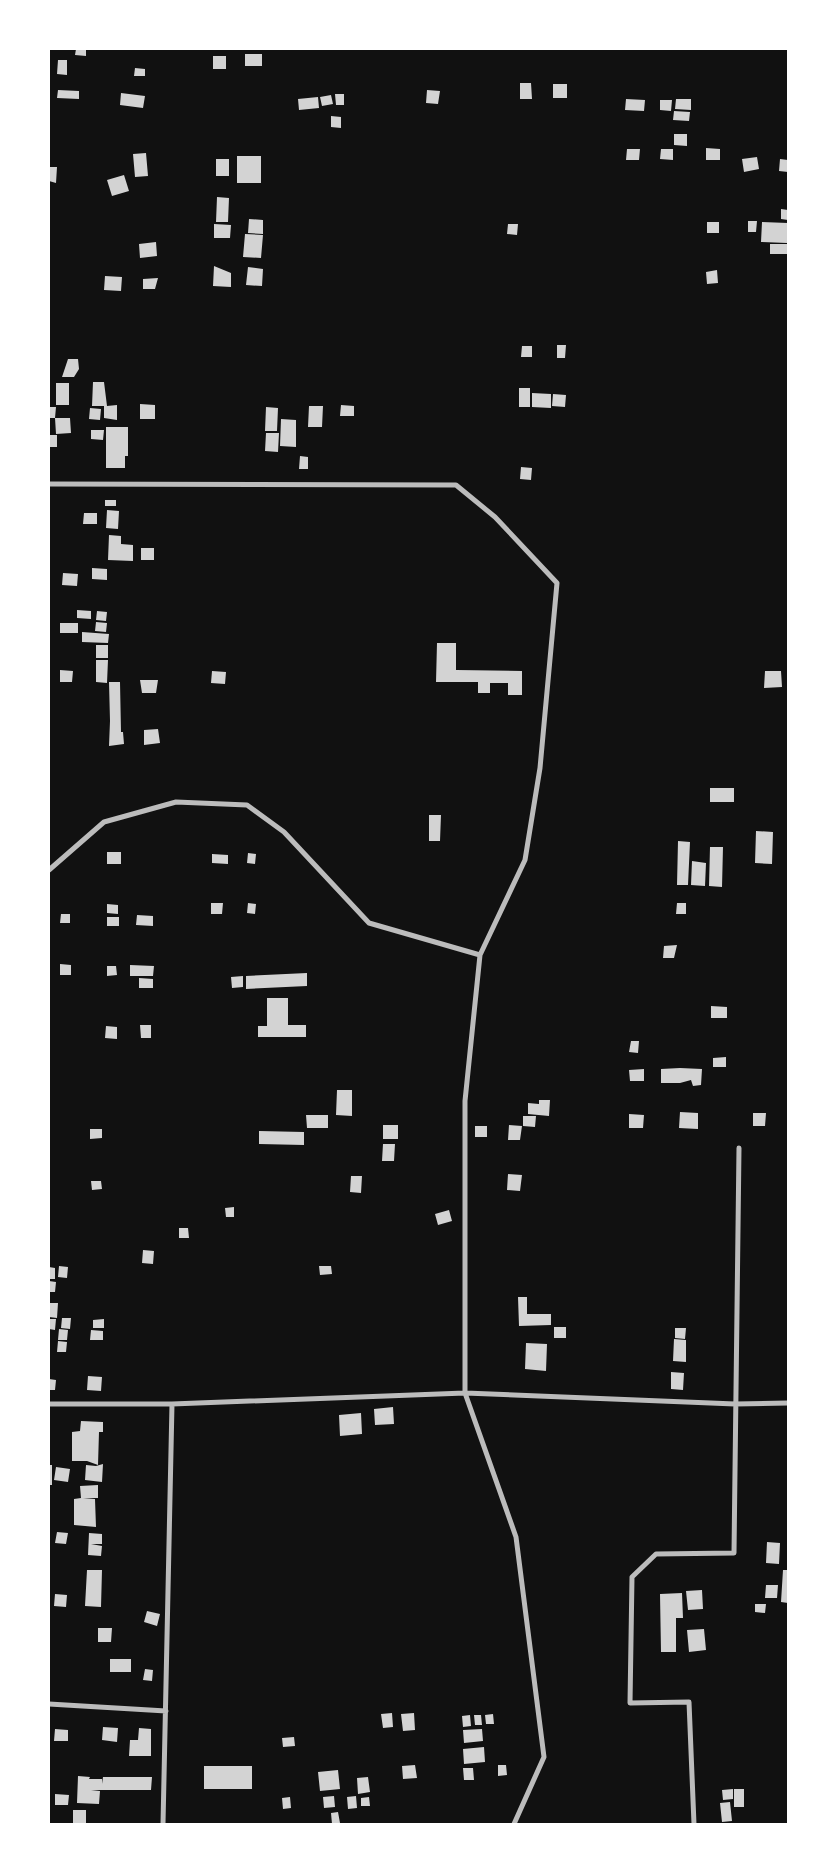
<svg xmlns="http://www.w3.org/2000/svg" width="837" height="1873" viewBox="0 0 837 1873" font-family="Lora,serif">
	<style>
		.building { fill: #d3d3d3 }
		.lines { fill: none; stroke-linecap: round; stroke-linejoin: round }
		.minor { stroke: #bcbcbc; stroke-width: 5 }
	</style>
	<rect width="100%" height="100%" fill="#111"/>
	<path class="building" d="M76,49H86V56L75,55Z
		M245,54H262V66H245Z
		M213,56H226V69H213Z
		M58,60H67V75L57,74Z
		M135,68L145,69V76H134Z
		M520,83H531L532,99H520Z
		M553,84H567V98H553Z
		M58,90L79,91V99L57,98Z
		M427,90L440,91L438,104L426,103Z
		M121,93L145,96L143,108L120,105Z
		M335,94H344V105H336Z
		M331,95L333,104L322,106L320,97Z
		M318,97L319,108L299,110L298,99Z
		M626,99L645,100L644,111L625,110Z
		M676,99H691V110L675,109Z
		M660,100H672L671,111L660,110Z
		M674,111L690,112L689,121L673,120Z
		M331,116L341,117V128L331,127Z
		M674,134H687V146L674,145Z
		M706,148L720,149V160H706Z
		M627,149H640L639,160H626Z
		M661,149H673V160L660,159Z
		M146,153L148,176L135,177L133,154Z
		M237,156H261V183H237Z
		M757,157L759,169L744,172L742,159Z
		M216,159H229V176H216Z
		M780,159L788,160V172L779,171Z
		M49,167H57L56,183L49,181Z
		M124,175L129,191L112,196L107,180Z
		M217,197L229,198L228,222H216Z
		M781,209L788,210V220L781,219Z
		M249,219L263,220V234L248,233Z
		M748,221H757L756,232H748Z
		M707,222H719V233H707Z
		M762,222L788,223L787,243L761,242Z
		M214,224L231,225L230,238H214Z
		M508,224H518L517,235L507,234Z
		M245,234L263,235L261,258L243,257Z
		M156,242L157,256L140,258L139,244Z
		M770,244H788V254H770Z
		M214,266L231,273V287L213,286Z
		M248,267L263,269L262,286L246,285Z
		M717,270L718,283L707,284L706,272Z
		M105,276L122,277L121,291L104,290Z
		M158,278L155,289H143V279Z
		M557,345H566L565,358H557Z
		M522,346H532V357H521Z
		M68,359H78L79,369L74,377H62Z
		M93,382H104L107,406L117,405V420L104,418V406H92Z
		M56,383H69V405H56Z
		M519,388H530V407H519Z
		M532,393L551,394V408L532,407Z
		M553,394L566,395L565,407L552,406Z
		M140,404L155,405V419H140Z
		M341,405L354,406V416H340Z
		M309,406H323L322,427H308Z
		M49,407H56L55,418H49Z
		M266,407L278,408L277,431H265Z
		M90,408L101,409L100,420L89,419Z
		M55,418H70L71,433L56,434Z
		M281,419L296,420V447L280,446Z
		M106,427H128V456H125V468H106Z
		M91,430H104L103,440L91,439Z
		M266,433H279L278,452L265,451Z
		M49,435H57V447H49Z
		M300,456L308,457V469H299Z
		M521,467L532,468L531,480L520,479Z
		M105,500H116V506H105Z
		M107,510L119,511L118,529L106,528Z
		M84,513H97V524H83Z
		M109,535L121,536V544L133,545V561L108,560Z
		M141,548H154V560H141Z
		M92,568L107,569V580L92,579Z
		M63,573L78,574L77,586L62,585Z
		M77,610L91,611V619L77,618Z
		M97,611L107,612L106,621L96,620Z
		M96,622L107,623L106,632L95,631Z
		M60,623H78V633H60Z
		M82,632L109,634L108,643L82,642Z
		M437,643H456V670L522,671V695H508V683H490V693H478V682H436Z
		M96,645H108V658H96Z
		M96,660H108L107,683L96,682Z
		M60,670L73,671L72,682H60Z
		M212,671L226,672L225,684L211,683Z
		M765,671H781L782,687L764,688Z
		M140,680H158L156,693H142Z
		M109,682H120L121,732H123L124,744L109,746L110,721Z
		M158,729L160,743L144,745V730Z
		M710,788H734V802H710Z
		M429,815H441L440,841H429Z
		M756,831L773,832L772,864L755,863Z
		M678,841L690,842L688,885H677Z
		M710,847H723L722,887L709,886Z
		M107,852H121V864H107Z
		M248,853L256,854L255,864L247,863Z
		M212,854L228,855V864L212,863Z
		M692,861L706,863L705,886L691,885Z
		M211,903H223L222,914H211Z
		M248,903L256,904L255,914L247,913Z
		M677,903H686V914H676Z
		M107,904L118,905V914L107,913Z
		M61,914H70V923H60Z
		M137,915L153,916V926L136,925Z
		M107,917H119V926H107Z
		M677,945L674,958H663L664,946Z
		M60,964L71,965V975H60Z
		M130,965L154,966L153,976H130Z
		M107,966H116L117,975L107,976Z
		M307,973V986L246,989V976Z
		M243,976V987L232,988L231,977Z
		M139,978L153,979V988H139Z
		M267,998H288V1025H306V1037H258V1026H267Z
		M711,1006L727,1007V1018H711Z
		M140,1025H151V1038H141Z
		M106,1026L117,1027V1039L105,1038Z
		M631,1041H639L638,1053L629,1052Z
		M726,1057V1067H713V1058Z
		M680,1068L702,1069L701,1085L693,1086L691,1080L680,1083H661V1069Z
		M644,1069V1081H630L629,1070Z
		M337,1090H352V1116L336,1115Z
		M539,1100H550L549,1116L528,1114V1103L539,1104Z
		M680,1112L698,1113V1129L679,1128Z
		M753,1113H766L765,1126H753Z
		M629,1114L644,1115L643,1128H629Z
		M306,1115H328V1128H307Z
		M523,1116H536L535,1127L523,1126Z
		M383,1125H398V1139H383Z
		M509,1125L522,1126L520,1140H508Z
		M475,1126H487V1137H475Z
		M90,1129H102V1138L90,1139Z
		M259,1131L304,1132V1145L259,1144Z
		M383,1144H395L394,1161H382Z
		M508,1174L522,1175L520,1191L507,1190Z
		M351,1176H362L361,1193L350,1192Z
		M91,1181H101L102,1189L92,1190Z
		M234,1207V1217H226L225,1208Z
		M449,1210L452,1221L438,1225L435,1214Z
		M179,1228H188L189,1238H179Z
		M143,1250L154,1251L153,1264L142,1263Z
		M59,1266L68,1267L67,1278L58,1277Z
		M319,1266H331L332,1274L320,1275Z
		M49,1267L55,1268V1279H49Z
		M49,1281L56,1282L55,1292H49Z
		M518,1297H527V1314H551V1325L519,1326Z
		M49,1303H58L57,1318L49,1317Z
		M62,1318H71L70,1329L61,1328Z
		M49,1319H56L55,1330L49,1329Z
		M104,1319V1328H93V1320Z
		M554,1327H566V1338H554Z
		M675,1328H686L685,1339L675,1338Z
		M59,1329L68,1330L67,1340H58Z
		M91,1330L103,1331V1340H90Z
		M674,1339L686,1340V1362L673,1361Z
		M58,1341L67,1342L66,1352H57Z
		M526,1343L547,1344L546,1371L525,1369Z
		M671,1372L684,1373L683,1390L671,1389Z
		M88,1376L102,1377L101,1391L87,1390Z
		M49,1379L56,1380L55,1390H49Z
		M393,1407L394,1424L375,1425L374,1409Z
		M361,1413L362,1434L340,1436L339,1415Z
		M81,1421L103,1422V1432H99L98,1465L87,1461H72V1432L80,1431Z
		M103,1464L102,1482L85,1480L86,1465L96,1466Z
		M49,1465H52V1485H49Z
		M56,1467L70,1469L68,1482L54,1480Z
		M98,1485V1498H83L95,1499L96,1527L74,1525V1499L81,1498L80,1486Z
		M57,1532L68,1533L66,1544L55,1543Z
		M89,1533L102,1534V1544H91L102,1546L101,1556L88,1555Z
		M767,1542L780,1543L779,1564L766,1563Z
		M87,1570H102L101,1607L85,1606Z
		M783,1570H788V1603L781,1602Z
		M766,1585H778L777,1598H765Z
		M702,1590L703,1609L688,1610L686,1591Z
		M682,1593L683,1618H676V1652H661L660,1594Z
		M55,1594L67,1595L66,1607L54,1606Z
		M755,1604H766L765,1613L755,1612Z
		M147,1611L160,1614L157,1626L144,1622Z
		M98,1628H112L111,1642H98Z
		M704,1629L706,1650L689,1652L687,1630Z
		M110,1659H131V1672H110Z
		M145,1669L153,1670L152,1681L143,1680Z
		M392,1713L393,1727L383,1728L381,1714Z
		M414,1713L415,1730L403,1731L401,1714Z
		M493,1714L494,1724H486L485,1715Z
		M470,1715L471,1726L463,1727L462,1716Z
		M474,1715H481L482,1725H475Z
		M103,1727L118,1728L117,1742L102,1740Z
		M139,1728L151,1729V1756H129L130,1740H138Z
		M55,1729L68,1730V1741H54Z
		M482,1729L483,1741L464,1743L463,1730Z
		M294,1737L295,1746L283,1747L282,1738Z
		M484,1747L485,1762L464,1764L463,1749Z
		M415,1765L417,1778L403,1779L402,1766Z
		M498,1765H506L507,1775L498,1776Z
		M204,1766H252V1789H204Z
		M463,1768H473L474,1780H464Z
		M338,1770L340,1789L320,1791L318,1772Z
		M78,1776L90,1777L89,1779H102V1784L103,1777H152L151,1790H91L100,1791L99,1804L77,1803Z
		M368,1777L370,1792L358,1794L357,1778Z
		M733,1789V1799L723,1800L722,1790Z
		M734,1789H744V1807H734Z
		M55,1794L69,1795L68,1805H55Z
		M334,1796L335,1807L324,1808L323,1797Z
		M356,1796L357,1808L348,1809L347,1797Z
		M290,1797L291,1808L283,1809L282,1798Z
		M369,1797L370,1806H361V1798Z
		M730,1802L732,1821L722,1822L720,1803Z
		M73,1810H86V1824H73Z
		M338,1812L340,1823L332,1824L331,1813Z"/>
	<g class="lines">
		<path class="minor" d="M49,484L456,485L495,517L557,583L540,768L525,860L480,955L465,1101V1393L516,1537L544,1757L514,1824
			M49,870L104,822L176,802L247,805L284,832L369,923L480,955
			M49,1404H172L465,1393L735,1404L788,1403
			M49,1704L166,1711
			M163,1824L172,1404
			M694,1824L689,1702L630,1703L632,1577L656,1554L734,1553L739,1148"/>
	</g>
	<rect width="837" height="1873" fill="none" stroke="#ffffff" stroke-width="100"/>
</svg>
